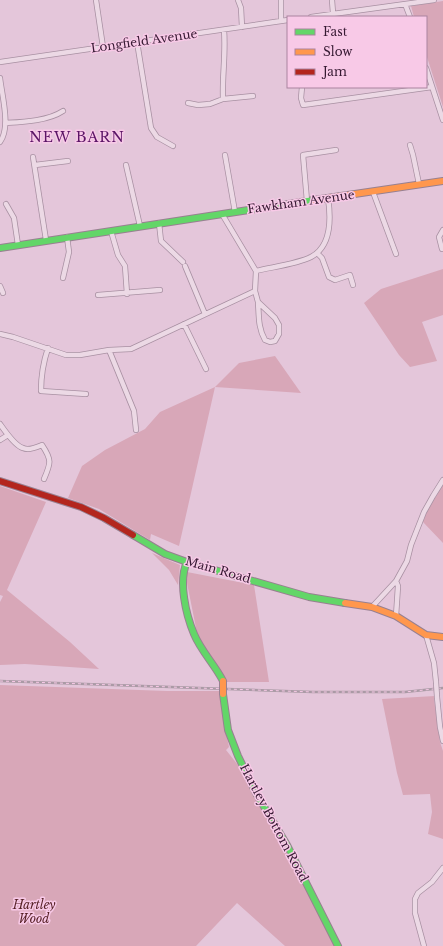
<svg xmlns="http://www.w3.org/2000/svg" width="443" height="946" viewBox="0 0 443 946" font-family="'Libre Baskerville',serif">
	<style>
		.green { fill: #d8a7b8 }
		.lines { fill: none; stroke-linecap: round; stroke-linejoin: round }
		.street-casing { stroke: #a890a2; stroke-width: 6 }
		.fast-casing { stroke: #988091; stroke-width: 8 }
		.slow-casing { stroke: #988091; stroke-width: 8 }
		.jam-casing { stroke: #988091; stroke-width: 8 }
		.street { stroke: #ecd9e5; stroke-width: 4.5 }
		.fast { stroke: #63d668; stroke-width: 6 }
		.slow { stroke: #ff974d; stroke-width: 6 }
		.jam { stroke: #b3261e; stroke-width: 6 }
		.rail-casing { stroke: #aa9aa5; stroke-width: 2.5 }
		.rail { stroke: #f8c9e7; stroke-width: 1; stroke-dasharray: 3; stroke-linecap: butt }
		.street-bridge-casing { stroke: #a890a2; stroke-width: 6; stroke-linecap: butt }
		.slow-bridge-casing { stroke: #988091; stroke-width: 8; stroke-linecap: butt }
		.street-bridge { stroke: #ecd9e5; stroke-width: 4.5 }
		.slow-bridge { stroke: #ff974d; stroke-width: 6 }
		.labels { text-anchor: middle; stroke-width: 3; stroke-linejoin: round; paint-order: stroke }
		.street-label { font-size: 12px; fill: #361932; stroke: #f8c9e7 }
		.park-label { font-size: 12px; font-style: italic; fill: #541e23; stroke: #f8c9e7 }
		.quarter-label { font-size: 14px; letter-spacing: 1px; fill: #5b1566; stroke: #f8c9e7 }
	</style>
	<rect width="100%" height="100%" fill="#e4c6da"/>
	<path class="green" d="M443,1V107L426,54V17H414L411,6Z
		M443,269V315L422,322L437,361L410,367L399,355L364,303L381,289Z
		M275,356L301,393L215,387L179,546L151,534L150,540L99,509L68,498L82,466L105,450L145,429L160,412L215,387L239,363Z
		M443,485V543L423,522L427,511Z
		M0,486L46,502L7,590L70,642L99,669L25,664L0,665V602L3,596L0,595Z
		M152,553L180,565L178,585L169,570Z
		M187,572L254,585L269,682H225L197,633L187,583Z
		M0,685L167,691H222L225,728L229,747L226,750L238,765L287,850L338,946H285L237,903L196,946H0Z
		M435,696L434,699L440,742L443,751V839L428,834L432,812L430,794L403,795L397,773L382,699Z"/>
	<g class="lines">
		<defs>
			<path id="street" d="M96,0L103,47
				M238,0L241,8L242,27
				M281,0V21
				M332,0L333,13
				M405,4L410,17
				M311,17L434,0
				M137,42L151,128L157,137L173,146
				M0,62L288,20
				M426,68L443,120
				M0,78C2,96 11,127 0,142
				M302,87L301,98L303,105L432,87
				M223,99C222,76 226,53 224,30
				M188,103L198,105L210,104L223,99L253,96
				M6,123C23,122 48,121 63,111
				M410,145L413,155L419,184
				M225,155L235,212
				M33,157L46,240
				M35,165L68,161
				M126,165L140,226
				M373,192L396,254
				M307,201L303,155L336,150
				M6,204L14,218L18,245
				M222,214L256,271L255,291L258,302L275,318L279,325V334L275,341L270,342L265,340C258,328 259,316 258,302
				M159,223L161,241L183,262
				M111,231L118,255L125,266L127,294
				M442,249L439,237L443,230
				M317,253L322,258L329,277L335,280L350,275L353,285
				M185,266L205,314
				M256,271C272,267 297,264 311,257C332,246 331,218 328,198
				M63,278L69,252L67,237
				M0,286L3,293
				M98,295L160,290
				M184,324L206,369
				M0,334L13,337L66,355H80L109,350L131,349L255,291
				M48,348C43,363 41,375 41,391L86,394
				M109,350L134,411L136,430
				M0,424C5,431 15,446 23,448C29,451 37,447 42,445C52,460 51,463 44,479
				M0,440L8,435
				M372,607L396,581
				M396,616L398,586L396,581L407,561L411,545L424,512L433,496L443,480
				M426,635L434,663L436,682
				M437,697L440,727L443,741
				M424,946L415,913V899L418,893L432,882L443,868"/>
			<path id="fast" d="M0,248L314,200
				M133,535L165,554L187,562L309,597L345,603
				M187,562C178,581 186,615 194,634C201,651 215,665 223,681
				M223,694L228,730L238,756L257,795L287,845L338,946"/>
			<path id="slow" d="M314,200L443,181
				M345,603L372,607L396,616L426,635L443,637"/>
			<path id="jam" d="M0,481L81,507L104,518L133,535"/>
		</defs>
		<use href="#street" class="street-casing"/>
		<use href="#fast" class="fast-casing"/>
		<use href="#slow" class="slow-casing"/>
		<use href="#jam" class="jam-casing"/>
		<use href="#street" class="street"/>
		<use href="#fast" class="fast"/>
		<use href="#slow" class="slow"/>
		<use href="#jam" class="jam"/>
		<defs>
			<path id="rail" d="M0,681L313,692H405L443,688"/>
		</defs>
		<use href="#rail" class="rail-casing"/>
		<use href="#rail" class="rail"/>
		<defs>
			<path id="street-bridge" d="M436,682L437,697"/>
			<path id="slow-bridge" d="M223,681V694"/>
		</defs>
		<use href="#street-bridge" class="street-bridge-casing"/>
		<use href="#slow-bridge" class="slow-bridge-casing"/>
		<use href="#street-bridge" class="street-bridge"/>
		<use href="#slow-bridge" class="slow-bridge"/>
	</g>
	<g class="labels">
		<g class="street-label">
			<text transform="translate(144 41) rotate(-8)" y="4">Longfield Avenue</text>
			<text transform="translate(301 202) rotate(-8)" y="4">Fawkham Avenue</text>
			<text transform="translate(218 570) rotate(16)" y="4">Main Road</text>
			<text transform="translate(274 823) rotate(62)" y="4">Hartley Bottom Road</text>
		</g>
		<g class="park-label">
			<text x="34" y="909">Hartley<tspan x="34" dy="14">Wood</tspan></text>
		</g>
		<g class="quarter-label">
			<text x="77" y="142">NEW BARN</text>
		</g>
	</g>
	<rect x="287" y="16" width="140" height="72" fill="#f8c9e7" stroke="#aa839f"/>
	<rect x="295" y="29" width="20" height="6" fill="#63d668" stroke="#aa839f"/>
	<text x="323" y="36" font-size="12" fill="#361932">Fast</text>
	<rect x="295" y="49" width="20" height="6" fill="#ff974d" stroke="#aa839f"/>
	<text x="323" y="56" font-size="12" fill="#361932">Slow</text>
	<rect x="295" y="69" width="20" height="6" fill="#b3261e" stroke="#aa839f"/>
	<text x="323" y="76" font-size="12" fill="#361932">Jam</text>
</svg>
